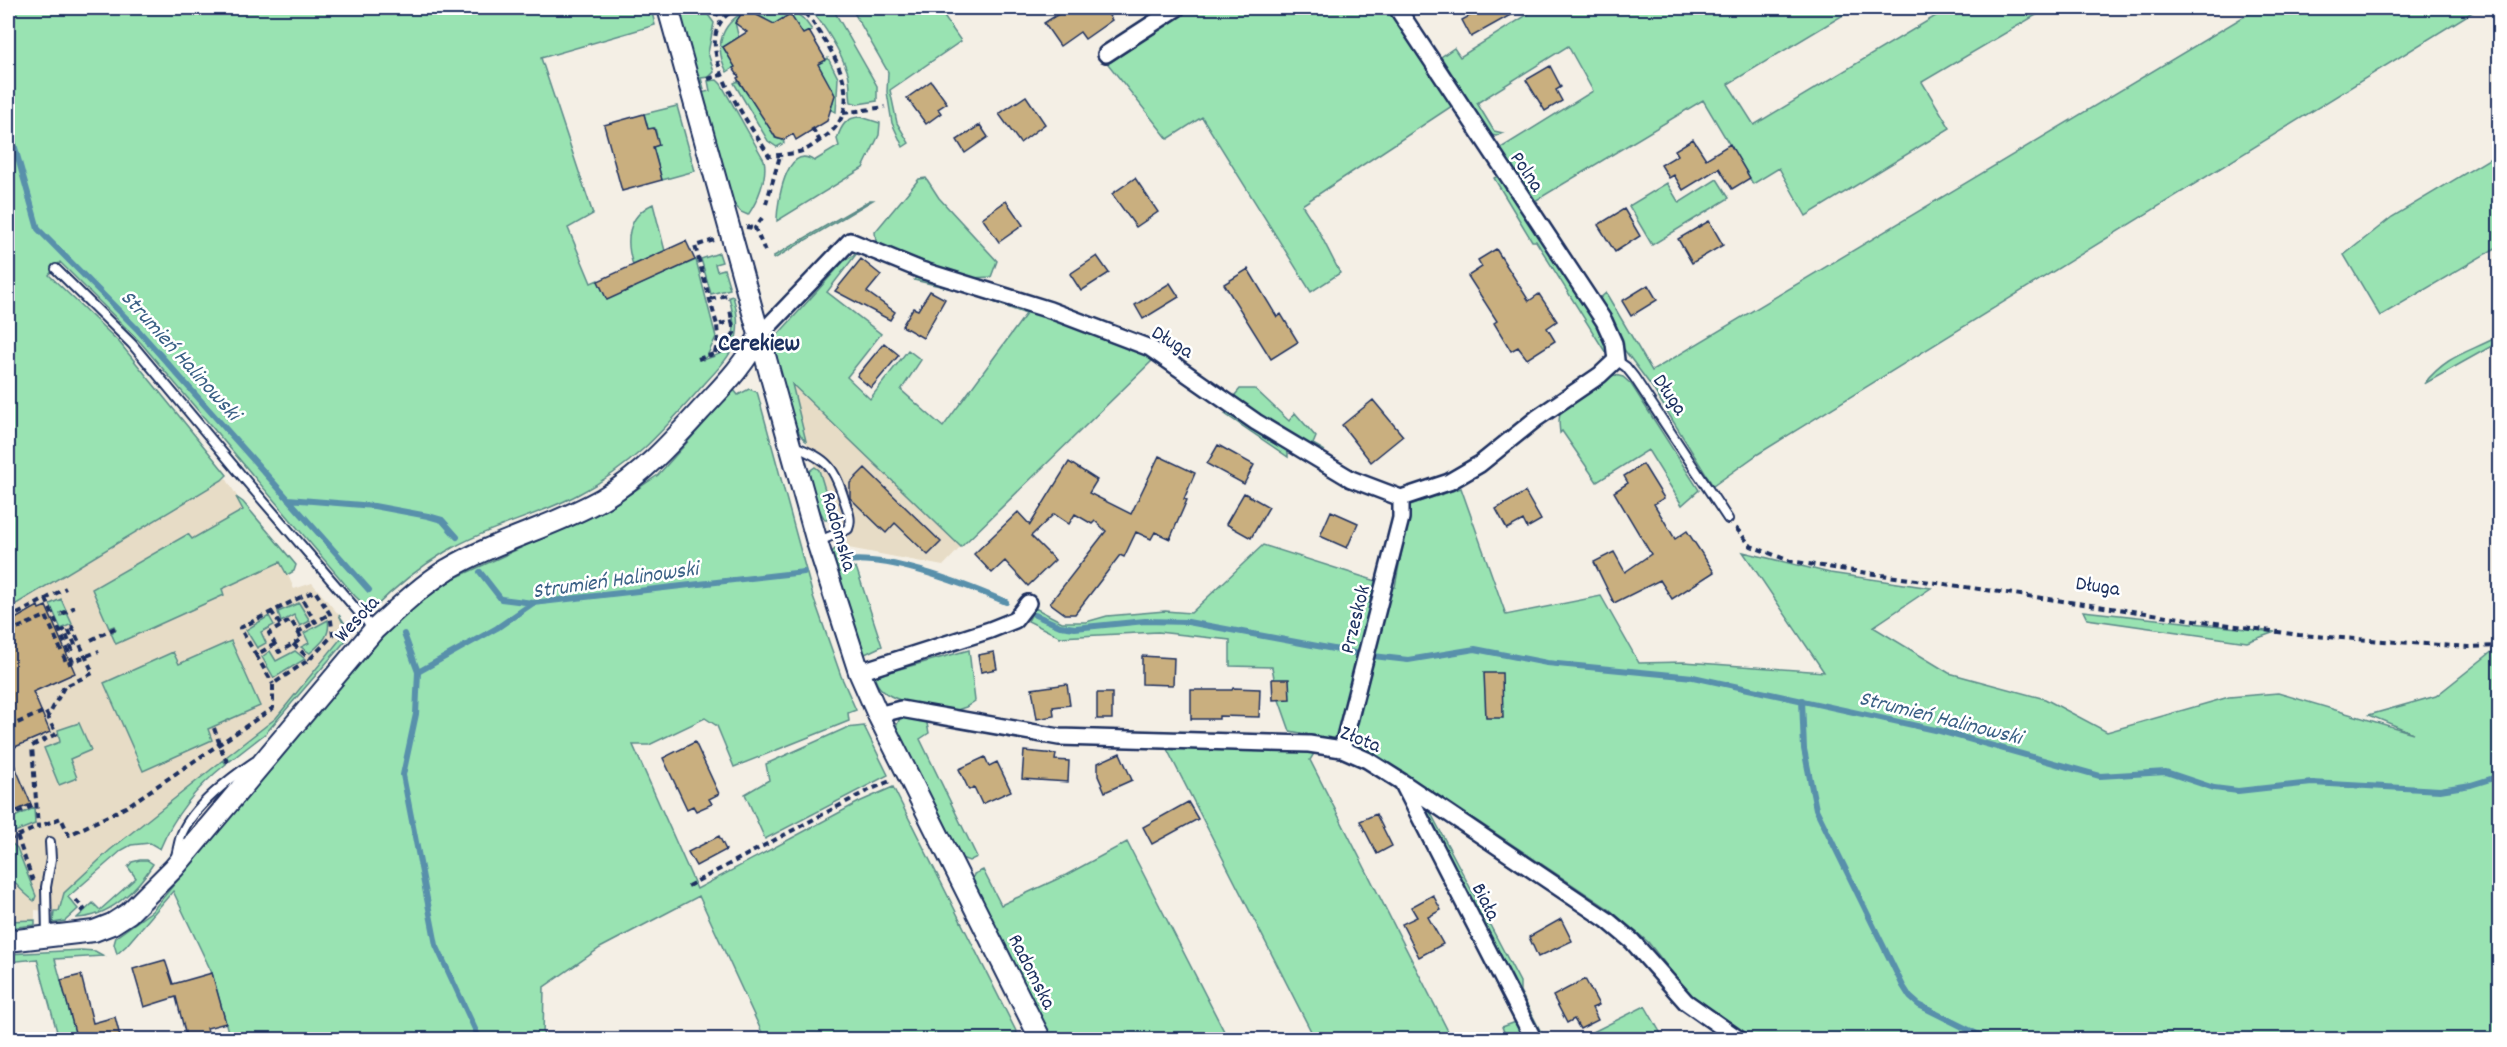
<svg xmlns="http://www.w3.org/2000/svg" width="2507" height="1047" viewBox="0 0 2507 1047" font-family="Dekko,sans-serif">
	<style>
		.built { fill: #e7dcc6 }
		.green { fill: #99e3b2; stroke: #5a8988; stroke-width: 1.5 }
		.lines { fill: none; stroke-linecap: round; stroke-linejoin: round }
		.stream { stroke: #5990ab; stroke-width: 6 }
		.building { fill: #c9af7f; stroke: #1b2f5e; stroke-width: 1.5 }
		.service-casing { stroke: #1b2f5e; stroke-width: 12 }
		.minor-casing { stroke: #1b2f5e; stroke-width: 20 }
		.tertiary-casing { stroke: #1b2f5e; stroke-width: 24 }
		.path { stroke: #1b2f5e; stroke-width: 4; stroke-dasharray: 6 4.5; stroke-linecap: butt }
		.service { stroke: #fff; stroke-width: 8 }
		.minor { stroke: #fff; stroke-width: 15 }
		.tertiary { stroke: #fff; stroke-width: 20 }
		.labels { text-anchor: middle; stroke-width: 5; stroke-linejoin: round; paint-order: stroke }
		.street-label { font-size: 21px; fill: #1b2f5e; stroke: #fff }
		.water-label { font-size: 22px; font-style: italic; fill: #3a6085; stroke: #fff }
		.quarter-label { font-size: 24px; font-weight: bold; fill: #1b2f5e; stroke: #fff }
	</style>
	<rect width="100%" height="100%" fill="#f4efe5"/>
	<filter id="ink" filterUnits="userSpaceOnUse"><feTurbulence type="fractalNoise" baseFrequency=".0167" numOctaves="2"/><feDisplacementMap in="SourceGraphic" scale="12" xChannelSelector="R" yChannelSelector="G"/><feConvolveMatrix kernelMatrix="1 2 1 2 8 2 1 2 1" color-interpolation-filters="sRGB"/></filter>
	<g filter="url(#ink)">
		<path class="built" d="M791,383L961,547L943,566L838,546L829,520L833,516L819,470L815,467L806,441Z
			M226,478L238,498L296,565L294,571L288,575L294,589L312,583L339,615L347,630L276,718L110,850L64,893L59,912L35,910V920L8,921V609Z"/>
		<path class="green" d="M8,8H651L655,25L541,58L593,214L568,228L591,283L598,280L607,299L696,260L716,337L707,356L702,360C740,352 737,328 729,297L733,296C747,345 728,357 698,391C660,434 631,467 579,494C536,517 487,527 445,552C418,568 393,589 371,611L355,596L141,343L60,262L49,275L119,342L227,475L222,480L8,609Z
			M690,8L706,12L714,23L708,53L714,72L709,77L701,78L704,89L700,90L681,21L683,12Z
			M751,8C778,8 795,3 812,30L799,39L790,14L768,29L765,19L761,17L760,19L753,15V12H749L735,22L739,39L723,47L736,66L727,72C712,44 723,21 751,8Z
			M809,8L833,9L877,86V101L858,104L851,102C849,92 851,83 848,73C841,52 824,24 809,8Z
			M854,8H938L961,41L890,90L897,123L909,143L903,147L892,123L887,92L888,72L852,9Z
			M1192,8H1391L1452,106L1302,205L1317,228L1340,273L1311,292L1202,117L1168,139L1108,64Z
			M1538,8H1855L1728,84L1754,125L1949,8H2048L1922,82L1950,128L1806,216L1779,168L1753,184L1703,100L1530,204L1496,151L1593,91L1568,46L1477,103L1494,131L1503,133L1496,136L1491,135L1441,57L1454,48L1460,57Z
			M2258,8H2479L1758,454L1713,486L1652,387L1623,348L1598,300L1606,293L1652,371Z
			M828,58L838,78L836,112L831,110L833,103L828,96L834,93L832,88L830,89L817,64Z
			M717,80L721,84L764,160C768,177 757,202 748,215L741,212L734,204L701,93L710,91L708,81Z
			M738,81L777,135H774L775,138L783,140L784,143L777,147L768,141L734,83Z
			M677,106L695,171L662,180L653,147L659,145L655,128L648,129L644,114Z
			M861,117L880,123L879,135L863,168L777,221C777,204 786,141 814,161L839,146L837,139C841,126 846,117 861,117Z
			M2499,153V246L2380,316L2344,255L2392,217Z
			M1498,176L1596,319L1603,330L1609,351L1607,355L1536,241H1532L1494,178Z
			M926,178L939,198L997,261L991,277L970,278L879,245L876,241L875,232L919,179Z
			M1717,179L1729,198L1652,245L1629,206L1667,183L1679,203Z
			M870,200H873L774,259V256Z
			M653,204L665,251L633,265C625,241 627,216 653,204Z
			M719,253L722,262L715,264L717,271L724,269L730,289L711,294L701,259Z
			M857,253L827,292L881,334L847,377L870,399L908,350L921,360L901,390L943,427L1026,314L966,292L914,280L917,276L928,278L1105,335L1159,359L1158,363L1153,360L961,547L792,384L806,441C792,433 776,357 774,339L844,261Z
			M2499,336V342L2424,384C2448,354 2468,353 2499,336Z
			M1615,375L1623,377L1631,384L1699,490L1682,505L1648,450L1597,482L1562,431L1560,433C1559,424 1558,416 1562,408C1567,398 1603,377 1615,375Z
			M749,389L757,392L758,395L813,596L841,676L856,710L848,713L849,721L734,767L717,726L705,718L649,745H633L697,889L859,802L893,787L1020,1039H765L699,896L600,948L544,987L543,1039H230L212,973L173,891L126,946L117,954L114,944L116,937L152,911L308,723L377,643L405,615L427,597L455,578L612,506L658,475L734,390L738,395Z
			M1240,389H1255L1289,421L1295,413L1316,437L1313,444L1325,451L1283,433L1236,402L1235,395Z
			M1232,412L1288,451V457L1225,414Z
			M815,467L819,470L833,516L829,520H825L814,500L808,476V472Z
			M1461,488L1506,615L1601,596L1639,663L1684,662L1824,672L1743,552L1830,573L1931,588L1873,627L1949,673L2045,699L2107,732L2229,697L2278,693L2413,733L2369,715L2436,696L2499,646V1039L1767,1040L1763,1037L1749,1039L1693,999L1648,942L1609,909L1441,797L1354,743L1290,731L1277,694L1272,667L1230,666V640L1158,632L1060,637L1028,621L1035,608L1062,622H1086L1107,616L1165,611L1191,613L1263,545L1395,587L1410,505Z
			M236,497L243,502L296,565L294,571L287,575L280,562L222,589L224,595L116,644L111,633L116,630L114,626L109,628L92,589L188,534L192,539L243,510Z
			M838,546L843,567L856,568L857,570L882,646L863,655L830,554Z
			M61,599L66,610L60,613L61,616L67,613L72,624L61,629L50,604Z
			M299,603L310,621L300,626L294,615L281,622L278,612Z
			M2083,611L2275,632L2247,642L2087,619Z
			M339,615L350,631L347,639L266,733L230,761L226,757L276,718L347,631Z
			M269,616L274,625L261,632L266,643L257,648L246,630Z
			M328,620C331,636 321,643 310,653L301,647L309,643L304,633Z
			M231,641L260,706L208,729L212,740L143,771L104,683L173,652L179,664Z
			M969,650L975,701L966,707L957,710C935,706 880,705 875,678L885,673Z
			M270,651L276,661L295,651L305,659L274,678L262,657Z
			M906,716L926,719L929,733L920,739L977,857L969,861L961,858L896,727L900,718Z
			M79,723L91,750L70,759L77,778L59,785L44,748L60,742L58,730Z
			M864,726L888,775L765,839L745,794L769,780L766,764L846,728Z
			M1239,748L1315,752L1310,760L1452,1039H1315L1167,749Z
			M223,760L226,764C197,787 174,815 160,849L150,843L131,845L122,850L68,897L78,909L65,921L53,923L54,911H59L64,893L110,850Z
			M1418,800L1426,804L1520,982V991L1542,1034L1537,1035Z
			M34,808L35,824L12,833L8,820Z
			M1127,842L1228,1039H1052L972,881L974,874L983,870L1001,905L1066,875Z
			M11,843L17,848L36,896L34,901C9,881 7,875 8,845Z
			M140,860H147L153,864C137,890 109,917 77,918L93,903L100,910L136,878L128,867L132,862Z
			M35,920V925L8,928V921Z
			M81,950L95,951L104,956L55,959L77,1039H59L37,959L8,962V954Z
			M1645,1006L1664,1039H1579Z
			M1516,1022L1525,1039H1507L1502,1027Z"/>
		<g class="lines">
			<path class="stream" d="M8,123L38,229L138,330L369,590
				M288,499L374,506L428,516L442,520L457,537
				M845,561C890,555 964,584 1006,602
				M480,572L501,599L533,603
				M1035,615L1060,626L1075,628L1145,621L1188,622L1355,653
				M404,634L418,672L416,714L403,775L436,945L480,1040
				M1373,656L1408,660L1475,649L1547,663L1693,677L1940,731L2100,776L2166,772L2214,788L2238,791L2312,783L2440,790L2471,785L2500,776
				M418,672L497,628L533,603L804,572
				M1802,700L1804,749L1816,809L1903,986L1910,997L1919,1005L1989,1040"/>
		</g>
		<path class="building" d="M1068,8H1104L1112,20L1085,39L1080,32L1060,46L1044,23Z
			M1484,8H1523L1471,37L1462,20Z
			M751,12L774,24L790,14L803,34L809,31L826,60L818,64L835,95L827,121L796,140L793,134L783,140L776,138L737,78L739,77L733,68L735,67L723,47L747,32L735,23L742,13Z
			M1550,66L1561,87L1556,90L1562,101L1545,111L1526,80Z
			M931,81L947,103L938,109L941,113L926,124L907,98Z
			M1026,96L1045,124L1020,143L999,114Z
			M644,114L648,129L654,128L659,145L653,147L662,180L622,191L604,125Z
			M980,125L988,137L965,153L957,140Z
			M1693,139L1706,159L1730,144L1750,178L1732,189L1719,168L1683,190L1674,175L1669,178L1661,165L1678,155L1675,150Z
			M1135,178L1158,212L1136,227L1112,194Z
			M1006,201L1023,225L999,242L982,218Z
			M1624,209L1640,236L1615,252L1598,225Z
			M1709,221L1723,245L1692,263L1678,239Z
			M686,241L695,260L607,300L598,281Z
			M1496,249L1529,301L1539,294L1557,321L1547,328L1555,341L1527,359L1518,347L1511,351L1494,323L1497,321L1468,276L1482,267L1478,260Z
			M1097,256L1109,273L1081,291L1070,274Z
			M861,259L881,275L867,292L895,312L890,320L835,291Z
			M1248,269L1277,317L1281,314L1298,342L1271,359L1224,284Z
			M1170,283L1179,297L1143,319L1135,305Z
			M1648,285L1657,300L1631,316L1622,301Z
			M930,291L945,299L923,338L902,326L913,308L918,310Z
			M884,343L899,355L871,388L857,376Z
			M1373,400L1403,436L1371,462L1342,425Z
			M1218,445L1254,465L1244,484L1207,464Z
			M1159,456L1195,473L1184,499L1187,500L1170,539L1155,532L1151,539L1136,532L1124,557L1120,555L1075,614H1065L1050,603L1106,531L1095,521L1092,524L1075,514L1069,524L1054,514L1031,536L1055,560L1028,586L1005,561L992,573L974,554L1018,512L1030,525L1069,462L1097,480L1089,493L1131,514Z
			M1643,464L1664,498L1654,504L1675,539L1687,531L1714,572L1672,599L1660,580L1614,603L1594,562L1614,552L1625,572L1651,554L1614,492L1628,483L1624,476Z
			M865,468L941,542L928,555L895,523L886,533L850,498V483Z
			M1525,492L1541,520L1527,528L1523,520L1507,529L1496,509Z
			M1244,493L1269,507L1251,538L1226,524Z
			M1331,511L1358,523L1347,548L1320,536Z
			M38,606L39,609L46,606L75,673L33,692L50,732L8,750L31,804L8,814V623Z
			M994,652L997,669L981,672L978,655Z
			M1142,656L1174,658L1173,685L1142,684Z
			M1484,673H1502L1503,718H1486Z
			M1272,679H1289L1290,699L1273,700Z
			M1067,684L1070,705L1053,707L1054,716L1037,719L1032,689Z
			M1233,688L1260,689L1259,717L1219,716V719H1191V690H1232Z
			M1097,693H1112V719H1097Z
			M695,742L719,794L709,799L712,804L696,811L693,806L687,809L663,758Z
			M1024,751L1056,754L1055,760L1069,761L1068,782L1022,779Z
			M1120,753L1132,780L1105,792L1098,776V763Z
			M985,757L989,766L997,762L1011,791L982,804L974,787L969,790L959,769Z
			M1188,802L1198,819L1152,844L1143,827Z
			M1376,814L1392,846L1377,854L1360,821Z
			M719,836L726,850L696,866L688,852Z
			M1433,895L1441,910L1428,917L1443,944L1419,957L1402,924L1417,917L1411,907Z
			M1561,919L1572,941L1538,957L1529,937Z
			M165,960L173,984L212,973L226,1023L207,1028L210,1040H187L176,997L144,1007L133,969Z
			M81,975L93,1023L115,1017L121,1040H77L61,980Z
			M1585,979L1599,1005L1592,1008L1598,1020L1580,1029L1574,1019L1567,1023L1553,996Z"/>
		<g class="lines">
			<defs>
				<path id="service" d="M56,269L132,344L247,482L374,630
					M1616,360L1626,367L1634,377L1728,519
					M794,446C829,460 834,467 845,502C848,511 852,520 848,529L819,541
					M176,856C178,849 179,840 182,833C193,807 230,778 254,762
					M47,936L46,887L51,859L50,842"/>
				<path id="minor" d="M1106,54L1177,8
					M759,336L850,241L921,270L1050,310L1150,348L1256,422L1351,479L1401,498L1449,482L1480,464L1537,418L1600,375L1616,360L1614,343L1604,321L1397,8
					M859,672L990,630L1015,620L1028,603
					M878,715L901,709L1059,737L1309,744L1342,749L1367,760L1402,782L1607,920L1632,941L1686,1002L1740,1040
					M1342,749L1401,518V498
					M1403,784L1534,1040"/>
				<path id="tertiary" d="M668,8L817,542L859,672L878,715L1041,1040
					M8,941L94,931L112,924L129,913L174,868L374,630C398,608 421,586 448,569C497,540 553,527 602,499C641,476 670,444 700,411C722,387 744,366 759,336"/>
			</defs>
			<use href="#service" class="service-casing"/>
			<use href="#minor" class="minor-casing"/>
			<use href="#tertiary" class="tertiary-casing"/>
			<path class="path" d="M704,8L723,17
				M738,8C679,35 749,121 769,156C780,155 792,154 802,151C809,149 816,143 822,139C859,115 846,75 827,44C818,31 812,17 798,8
				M708,79L721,75
				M843,113L885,107
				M812,128L820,141
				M766,204L780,156
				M762,218L755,228L765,251
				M746,227L755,228
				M714,240L695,246L717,325L733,321
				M710,299L727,295V299
				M715,353L718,338L717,325
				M698,359L723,351L734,333L730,309
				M1736,528L1751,546L1790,561L1840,569L2299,635L2469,647L2500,646
				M46,599L73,662
				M271,611L281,626
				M62,614L75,607
				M8,619L66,588
				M8,632L46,616L67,664L99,651
				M60,632L64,630L72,649L76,647L68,629L72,627L93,673L64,687L48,717L56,734L32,746L38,827L61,818L69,835L126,807L273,708V684L310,659L333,635L330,614L315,591L301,597
				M298,632L302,639L279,652L269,633L291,620L298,632L315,622
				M91,640L115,628
				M275,644L256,655L240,628L301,597L315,622L330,614
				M293,644L310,659
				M256,655L273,684
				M8,727L45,711L48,716
				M214,728L224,757L230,765
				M8,817L37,804
				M17,836L33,881
				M8,840L38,827
				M688,886L865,792L890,781
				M76,900L84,909L79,913"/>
			<use href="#service" class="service"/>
			<use href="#minor" class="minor"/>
			<use href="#tertiary" class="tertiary"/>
		</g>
	</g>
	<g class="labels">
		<g class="street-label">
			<text transform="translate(1528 171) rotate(56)" y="7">Polna</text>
			<text transform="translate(1173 341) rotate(31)" y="7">Długa</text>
			<text transform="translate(1671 394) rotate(56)" y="7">Długa</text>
			<text transform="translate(840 531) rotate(74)" y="7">Radomska</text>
			<text transform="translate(2098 585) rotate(8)" y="7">Długa</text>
			<text transform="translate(356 618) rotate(-47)" y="7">Wesoła</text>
			<text transform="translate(1354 619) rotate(-76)" y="7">Przeskok</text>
			<text transform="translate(1361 738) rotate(22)" y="7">Złota</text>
			<text transform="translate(1487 901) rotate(63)" y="7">Biała</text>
			<text transform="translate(1033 971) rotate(63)" y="7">Radomska</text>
		</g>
		<g class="water-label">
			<text transform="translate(182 354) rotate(48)" y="8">Strumień Halinowski</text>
			<text transform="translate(615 578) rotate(-8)" y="8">Strumień Halinowski</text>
			<text transform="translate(1941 716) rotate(14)" y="8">Strumień Halinowski</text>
		</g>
		<g class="quarter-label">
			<text x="759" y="350">Cerekiew</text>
		</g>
	</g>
	<rect width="2507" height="1047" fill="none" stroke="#fff" stroke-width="30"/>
	<rect x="15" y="15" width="2477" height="1017" fill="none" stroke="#1b2f5e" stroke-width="2" filter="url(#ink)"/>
</svg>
